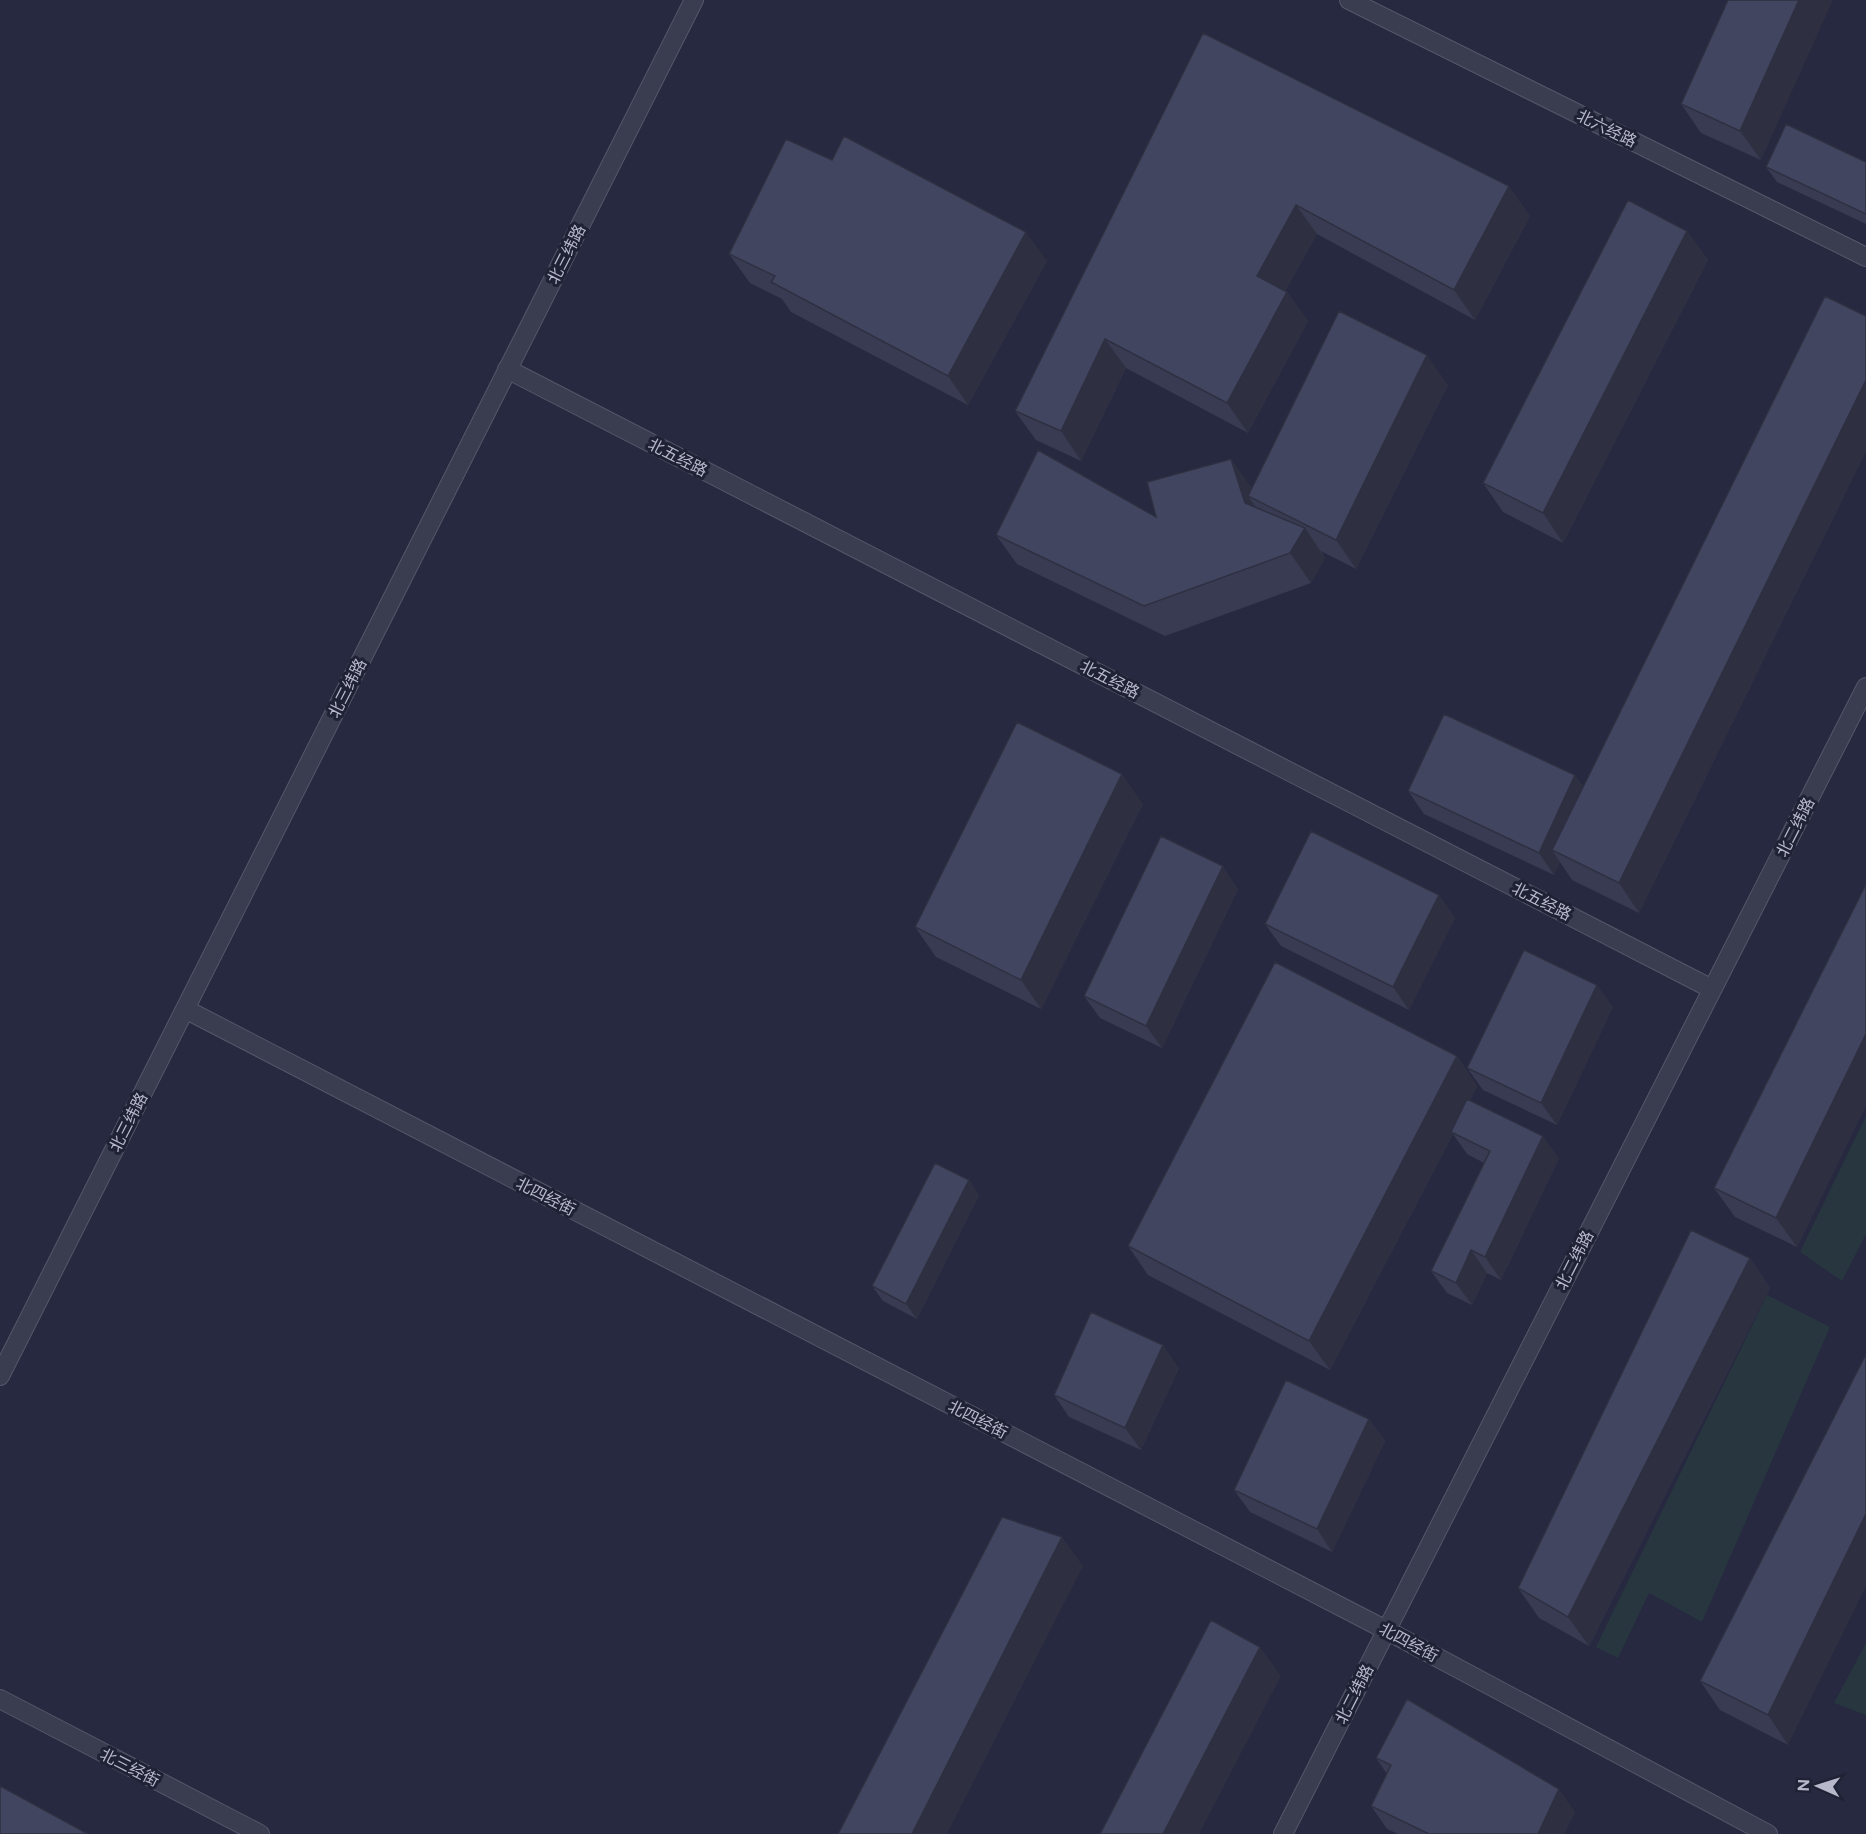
<svg xmlns="http://www.w3.org/2000/svg" width="1866" height="1834" viewBox="0 0 1866 1834" font-family="Figtree,'Noto Sans SC',sans-serif">
	<style>
		.green { fill: #283640 }
		.lines { fill: none; stroke-linecap: round; stroke-linejoin: round }
		.minor-casing { stroke: #55576a; stroke-width: 20 }
		.minor { stroke: #3a3c4f; stroke-width: 18 }
		.wall { fill: #393b52 }
		.shaded-wall { fill: #2e3042 }
		.building { fill: #42455f; stroke: #2e3042; stroke-width: 1.5 }
		.labels { text-anchor: middle; stroke-width: 6; stroke-linejoin: round; paint-order: stroke }
		.street-label { font-size: 16px; fill: #b7b8ca; stroke: #1f2134 }
	</style>
	<rect width="100%" height="100%" fill="#26293f"/>
	<path class="green" d="M1866,1116V1234L1842,1281L1800,1252Z
		M1767,1295L1830,1327L1702,1622L1649,1593L1618,1658L1596,1647Z
		M1866,1643V1715L1834,1703Z"/>
	<g class="lines">
		<defs>
			<path id="minor" d="M1349,0L1866,257
				M507,369L1712,989
				M185,1009L1386,1630L1768,1834
				M0,1376L694,0
				M0,1699L260,1834
				M1283,1834L1866,687"/>
		</defs>
		<use href="#minor" class="minor-casing"/>
		<use href="#minor" class="minor"/>
	</g>
	<path class="wall" d="M1728,0L1761,160L1701,133L1681,104Z
		M1203,33L1530,216L1475,320L1317,234L1285,291L1287,292L1308,321L1248,433L1126,368L1081,461L1036,440L1015,411Z
		M1866,162V224L1777,182L1766,167Z
		M1687,231L1708,260L1563,543L1503,512L1483,483Z
		M729,254L1047,261L968,405L791,312L782,299L750,283Z
		M1866,316V451L1639,913L1572,880L1560,862L1554,875L1424,814L1408,791L1575,775L1583,787Z
		M1448,385L1356,569L1321,551L1325,558L1311,583L1165,636L1017,564L996,535L1156,517L1251,488Z
		M1143,804L1041,1009L936,957L915,927Z
		M1866,884V1105L1797,1247L1735,1217L1714,1188Z
		M1238,889L1162,1048L1100,1018L1084,996Z
		M1439,895L1455,918L1409,1010L1281,946L1265,924Z
		M1613,1007L1557,1125L1483,1090L1467,1068Z
		M1457,1056L1477,1086L1470,1100L1559,1158L1501,1280L1487,1273L1472,1305L1447,1293L1431,1271L1484,1163L1467,1154L1453,1134L1330,1370L1148,1275L1128,1246Z
		M969,1180L979,1195L917,1319L883,1301L872,1286Z
		M1750,1258L1770,1288L1589,1646L1539,1618L1518,1588Z
		M1866,1354L1788,1745L1720,1710L1700,1681Z
		M1179,1368L1141,1450L1069,1417L1054,1395Z
		M1369,1419L1385,1441L1332,1552L1250,1512L1234,1490Z
		M1376,1758L1575,1812L1564,1834H1398L1387,1829L1371,1806L1387,1774Z"/>
	<path class="shaded-wall" d="M1799,0H1833L1761,160L1740,131Z
		M1509,186L1530,216L1475,320L1454,290Z
		M1296,205L1317,234L1277,305L1257,276Z
		M1687,231L1708,260L1563,543L1543,513Z
		M1026,232L1047,261L968,405L948,376Z
		M1287,292L1308,321L1248,433L1227,403Z
		M1105,339L1126,368L1081,461L1061,431Z
		M1427,355L1448,385L1356,569L1336,540Z
		M1866,380V451L1639,913L1619,883Z
		M1231,459L1252,488L1248,496L1259,512L1245,503Z
		M1305,528L1325,558L1311,583L1290,553Z
		M1122,774L1143,804L1041,1009L1021,980Z
		M1575,775L1591,797L1552,850L1560,862L1554,875L1539,853Z
		M1223,866L1238,889L1162,1048L1146,1026Z
		M1439,895L1455,918L1409,1010L1393,987Z
		M1597,985L1613,1007L1557,1125L1541,1103Z
		M1866,1034V1105L1797,1247L1776,1218Z
		M1457,1056L1477,1086L1453,1133L1451,1132L1453,1134L1330,1370L1309,1341Z
		M1543,1136L1559,1158L1501,1280L1485,1257Z
		M969,1180L979,1195L917,1319L906,1304Z
		M1471,1250L1487,1273L1472,1305L1456,1283Z
		M1750,1258L1770,1288L1589,1646L1568,1617Z
		M1163,1345L1179,1368L1141,1450L1125,1428Z
		M1369,1419L1385,1441L1332,1552L1317,1529Z
		M1866,1514V1586L1788,1745L1768,1715Z
		M1062,1537L1083,1566L947,1834H912Z
		M1260,1647L1281,1676L1199,1834H1163Z
		M1559,1789L1575,1812L1564,1834H1538Z"/>
	<path class="building" d="M1728,0H1799L1740,131L1681,104Z
		M1203,33L1509,186L1454,290L1296,205L1257,276L1287,292L1227,403L1105,339L1061,431L1015,411Z
		M1786,124L1866,162V214L1766,167Z
		M844,136L1026,232L948,376L771,282L775,276L729,254L786,139L832,160Z
		M1628,200L1687,231L1543,513L1483,483Z
		M1825,296L1866,316V380L1619,883L1552,850Z
		M1339,311L1427,355L1336,540L1248,496Z
		M1038,450L1156,517L1147,482L1231,459L1245,503L1305,528L1290,553L1144,606L996,535Z
		M1444,714L1575,775L1539,853L1408,791Z
		M1017,722L1122,774L1021,980L915,927Z
		M1311,831L1439,895L1393,987L1265,924Z
		M1161,836L1223,866L1146,1026L1084,996Z
		M1866,884V1034L1776,1218L1714,1188Z
		M1524,950L1597,985L1541,1103L1467,1068Z
		M1275,962L1457,1056L1309,1341L1128,1246Z
		M1467,1099L1543,1136L1485,1257L1471,1250L1456,1283L1431,1271L1490,1151L1451,1132Z
		M935,1163L969,1180L906,1304L872,1286Z
		M1691,1230L1750,1258L1568,1617L1518,1588Z
		M1091,1312L1163,1345L1125,1428L1054,1395Z
		M1866,1354V1514L1768,1715L1700,1681Z
		M1286,1380L1369,1419L1317,1529L1234,1490Z
		M1002,1517L1062,1537L912,1834H838Z
		M1211,1620L1260,1647L1163,1834H1100Z
		M1407,1699L1559,1789L1538,1834H1429L1371,1806L1391,1765L1376,1758Z
		M0,1786L88,1834H0Z"/>
	<g class="labels">
		<g class="street-label">
			<text transform="translate(1607 128) rotate(26)" y="6">北六经路</text>
			<text transform="translate(566 254) rotate(-63)" y="6">北三纬路</text>
			<text transform="translate(678 457) rotate(27)" y="6">北五经路</text>
			<text transform="translate(1110 679) rotate(27)" y="6">北五经路</text>
			<text transform="translate(347 688) rotate(-63)" y="6">北三纬路</text>
			<text transform="translate(1795 827) rotate(-63)" y="6">北二纬路</text>
			<text transform="translate(1542 901) rotate(27)" y="6">北五经路</text>
			<text transform="translate(128 1122) rotate(-63)" y="6">北三纬路</text>
			<text transform="translate(546 1196) rotate(27)" y="6">北四经街</text>
			<text transform="translate(1574 1260) rotate(-63)" y="6">北二纬路</text>
			<text transform="translate(978 1419) rotate(27)" y="6">北四经街</text>
			<text transform="translate(1409 1642) rotate(28)" y="6">北四经街</text>
			<text transform="translate(1354 1694) rotate(-63)" y="6">北二纬路</text>
			<text transform="translate(130 1767) rotate(27)" y="6">北三经街</text>
		</g>
	</g>
	<g transform="translate(1818 1786) rotate(273)" stroke="#1f2134" stroke-width="4.5" paint-order="stroke">
	<path d="M0-4.5L10 22L0 15L-10 22Z" fill="#b7b8ca"/>
	<text y="-9" font-size="16" font-weight="bold" text-anchor="middle" fill="#b7b8ca">N</text>
	</g>
</svg>
